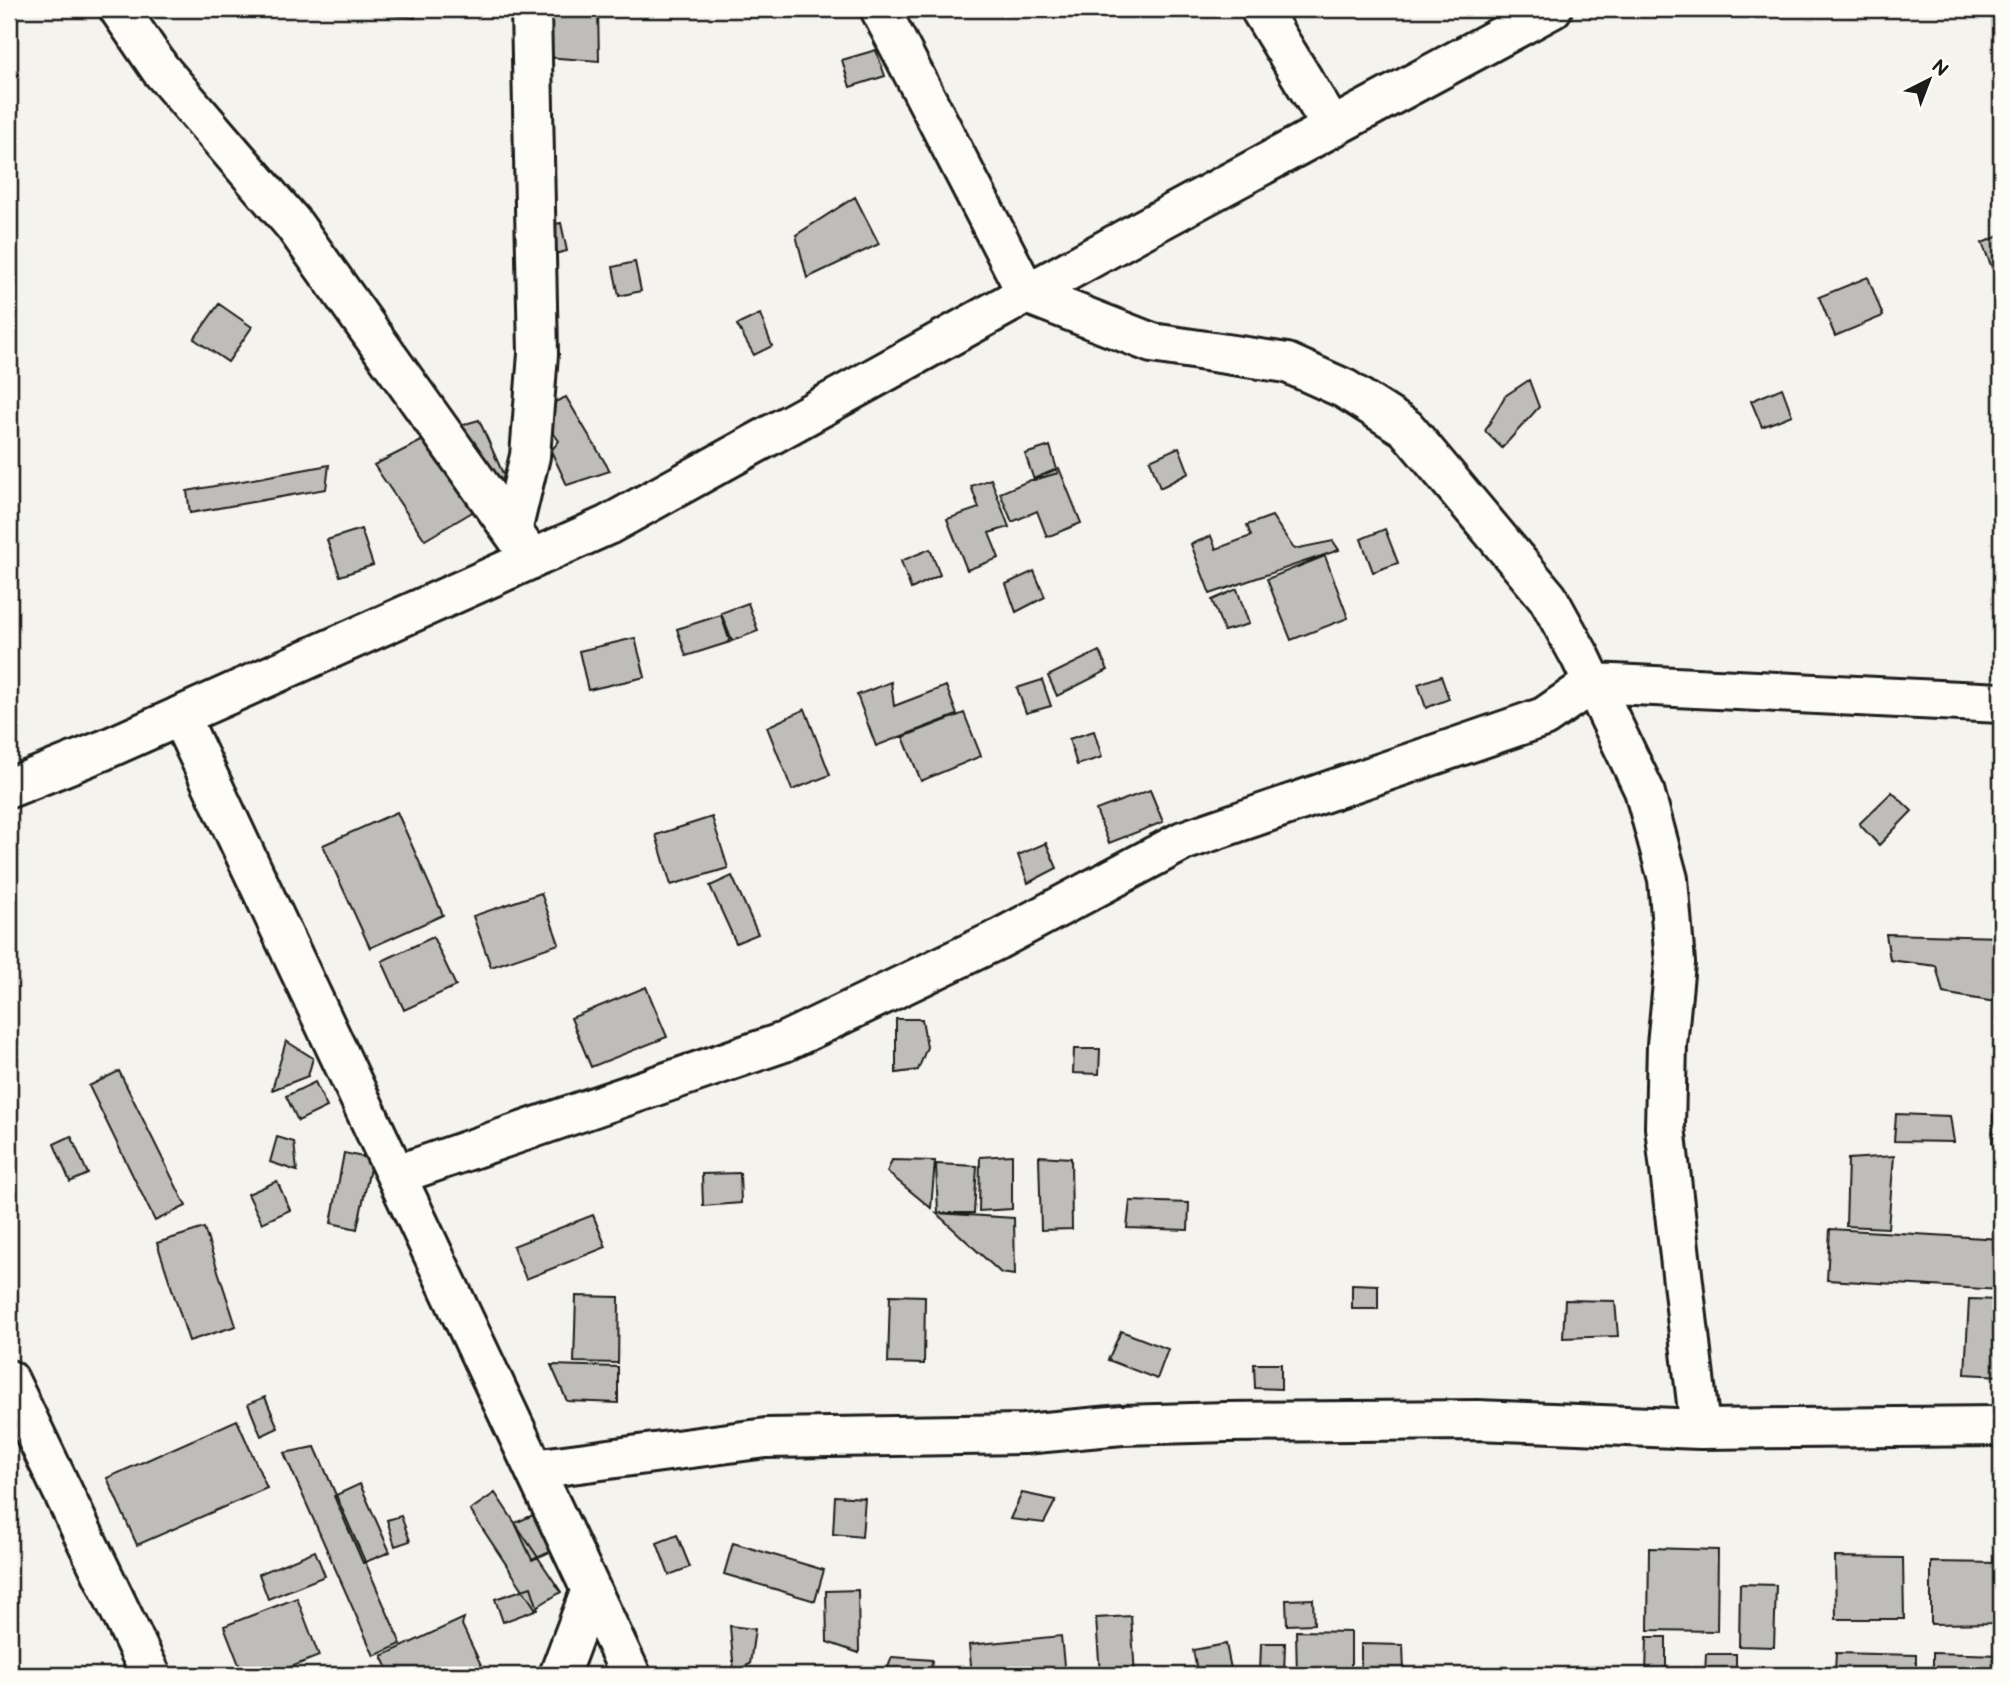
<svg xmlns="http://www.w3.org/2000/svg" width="2010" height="1684" viewBox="0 0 2010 1684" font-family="'Balsamiq Sans',sans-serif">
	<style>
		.building { fill: #bebdba; stroke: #1c1c1c; stroke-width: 2 }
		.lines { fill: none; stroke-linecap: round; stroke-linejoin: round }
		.minor-casing { stroke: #1c1c1c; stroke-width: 44 }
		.tertiary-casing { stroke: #1c1c1c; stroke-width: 44 }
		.minor { stroke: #fdfcf7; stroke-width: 38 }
		.tertiary { stroke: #fdfcf7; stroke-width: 38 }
	</style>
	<rect width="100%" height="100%" fill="#f4f3ee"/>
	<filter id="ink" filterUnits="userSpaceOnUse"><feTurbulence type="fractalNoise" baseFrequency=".0143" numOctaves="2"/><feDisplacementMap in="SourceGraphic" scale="14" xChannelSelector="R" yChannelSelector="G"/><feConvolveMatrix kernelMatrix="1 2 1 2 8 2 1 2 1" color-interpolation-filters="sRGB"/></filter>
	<g filter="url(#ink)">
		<path class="building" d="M369,9H416L415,18L369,12Z
			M544,9H598L599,61L545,57Z
			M876,50L885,76L850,87L842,60Z
			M855,197L879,244L807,278L796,235Z
			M561,223L567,251L546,256L540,227Z
			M2001,235V266L1993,270L1982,243Z
			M635,262L641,291L619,296L613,267Z
			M1868,277L1883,316L1835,336L1819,297Z
			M219,304L252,327L228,362L194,339Z
			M760,314L772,346L754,355L737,325Z
			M1529,380L1539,407L1502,448L1485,431L1505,396Z
			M1782,388L1792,415L1762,427L1751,401Z
			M566,397L610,471L567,485L551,451L559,441L537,410Z
			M479,420L509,487L491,501L441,431Z
			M441,431L491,501L425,540L374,465Z
			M1050,446L1058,473L1034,480L1025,454Z
			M1179,447L1189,473L1160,488L1150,460Z
			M329,465L326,489L190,513L187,491Z
			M1059,468L1081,523L1047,537L1037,511L1012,522L1000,493Z
			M991,479L1009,527L989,533L999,558L967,570L947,519L979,508L971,486Z
			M1272,516L1294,549L1333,541L1339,550L1210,594L1191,544L1211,536L1216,549L1251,536L1247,525Z
			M361,529L373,565L340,576L327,540Z
			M1385,529L1398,563L1373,572L1361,539Z
			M930,549L940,575L911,589L901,561Z
			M1325,556L1348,618L1291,640L1267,579Z
			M1034,571L1045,597L1016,612L1006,584Z
			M1237,589L1249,624L1224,631L1212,600Z
			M748,603L758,631L732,641L721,613Z
			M721,615L730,642L686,656L677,629Z
			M635,638L645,677L588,690L579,651Z
			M1099,651L1108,670L1057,696L1048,676Z
			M1441,676L1449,699L1426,708L1418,684Z
			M1042,680L1051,706L1026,713L1017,688Z
			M891,682L894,706L946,686L957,715L876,746L857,695Z
			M805,709L830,775L792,790L767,727Z
			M964,713L981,756L921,781L903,737Z
			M1094,731L1102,757L1077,765L1069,739Z
			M1150,790L1163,822L1109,843L1096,810Z
			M1892,792L1912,811L1879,845L1859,824Z
			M397,812L443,915L370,948L323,845Z
			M712,817L728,868L671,885L656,835Z
			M1046,843L1057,868L1028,883L1018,855Z
			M732,876L758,934L736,943L710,886Z
			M541,893L559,944L491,967L473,916Z
			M1886,934L2001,937V1003L1943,993L1936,966L1890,960Z
			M433,937L456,986L404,1010L382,961Z
			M646,987L667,1037L591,1067L571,1018Z
			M896,1019H922L927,1047L918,1070L896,1073Z
			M286,1041L313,1058L308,1076L272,1090Z
			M1074,1049H1100L1099,1074L1073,1073Z
			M119,1071L186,1206L155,1221L89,1086Z
			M315,1082L327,1107L298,1121L286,1096Z
			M1896,1114L1950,1116L1954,1142L1894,1141Z
			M1993,1114H2001V1142H1992Z
			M71,1136L88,1174L70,1182L54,1144Z
			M277,1137L294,1142L297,1171L270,1162Z
			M344,1153L372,1159L357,1229L331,1223Z
			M1012,1155V1209L979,1211L980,1157Z
			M1039,1156L1071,1158L1072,1229L1041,1230Z
			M1894,1156L1888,1228L1846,1226L1848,1159Z
			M892,1160L935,1161L931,1208L887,1172Z
			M936,1164L977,1166L974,1213H938Z
			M740,1173L741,1203L703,1206L702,1174Z
			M277,1181L290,1210L262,1223L248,1194Z
			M1130,1201L1189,1203L1188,1230L1127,1228Z
			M936,1213L1014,1218L1015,1275L1001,1273Z
			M593,1215L606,1247L526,1279L513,1246Z
			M204,1228L236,1326L189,1341L157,1243Z
			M1830,1229L2001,1239V1290L1827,1280Z
			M1352,1284L1378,1285V1309H1352Z
			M890,1295L925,1296L924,1364L888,1363Z
			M576,1296L619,1297L618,1363L574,1362Z
			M1969,1299L2001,1300V1376L1965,1374Z
			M1565,1300L1615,1301L1618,1336L1563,1338Z
			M1121,1331L1168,1349L1157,1379L1108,1360Z
			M1254,1364H1281V1389L1255,1388Z
			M551,1365L618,1367V1403L567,1401Z
			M265,1397L278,1428L261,1436L248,1404Z
			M237,1420L267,1488L137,1545L107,1478Z
			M315,1447L401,1644L374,1656L284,1453Z
			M360,1484L390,1552L363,1563L334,1496Z
			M495,1493L561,1592L535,1608L470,1510Z
			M1022,1493L1056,1500L1044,1523L1010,1519Z
			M835,1496L865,1498L862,1537L833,1534Z
			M533,1515L550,1552L532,1560L515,1523Z
			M401,1516L410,1541L395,1546L387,1520Z
			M677,1535L690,1567L669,1575L657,1543Z
			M733,1543L824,1570L815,1601L724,1574Z
			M1649,1548L1718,1550L1717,1631L1648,1630Z
			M315,1551L325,1576L268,1599L259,1574Z
			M1835,1557L1903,1558L1904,1619H1836Z
			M1931,1562L1999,1563L2000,1623L1931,1624Z
			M1740,1584L1776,1585L1774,1647L1739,1646Z
			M531,1587L538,1609L503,1622L495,1599Z
			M858,1590L859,1653L827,1642L826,1591Z
			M297,1598L319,1656L271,1675H243L224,1626Z
			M1313,1599L1314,1624L1287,1625L1286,1600Z
			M1131,1616L1135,1675H1100L1096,1618Z
			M464,1618L462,1625L482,1667L465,1675H391L382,1656Z
			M730,1626L755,1629L750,1664L734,1672Z
			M1296,1631L1351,1632V1675H1297Z
			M1061,1636L1065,1675H972L969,1645Z
			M1647,1637H1666V1675H1646Z
			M1261,1643H1285L1284,1675H1260Z
			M1226,1644L1232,1674L1198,1675L1193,1650Z
			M1361,1644L1403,1645L1404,1672L1361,1671Z
			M1836,1653L1916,1655V1673L1835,1671Z
			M1933,1653L2001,1655V1675L1933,1674Z
			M1706,1654H1736V1675H1705Z
			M892,1657L932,1660L931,1675H885Z"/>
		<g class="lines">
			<defs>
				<path id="minor" d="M119,9L160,69L294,225L532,559
					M880,9L1027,294L1152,343L1287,363L1345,389L1406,428L1548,598L1581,658L1644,790L1668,879L1675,963L1667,1045L1665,1127L1700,1429
					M1260,9L1332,127
					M512,531L530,456L538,354L531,9
					M180,716L631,1675
					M396,1175L784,1042L997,940L1183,841L1544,717L1593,683L2001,703
					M9,1380L151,1675
					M534,1469L766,1438L1024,1434L1122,1425L1227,1422L1477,1420L1700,1429L2001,1426
					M559,1675L591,1590"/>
				<path id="tertiary" d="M9,788L104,750L608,525L1140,231L1552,9"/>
			</defs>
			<use href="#minor" class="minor-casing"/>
			<use href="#tertiary" class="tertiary-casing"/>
			<use href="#minor" class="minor"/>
			<use href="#tertiary" class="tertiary"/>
		</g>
	</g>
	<rect width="2010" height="1684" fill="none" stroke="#fdfcf7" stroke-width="35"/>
	<rect x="18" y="18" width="1975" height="1649" fill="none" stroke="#1c1c1c" stroke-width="2.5" filter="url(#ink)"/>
	<g transform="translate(1929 80) rotate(42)" stroke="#fdfcf7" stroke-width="5" paint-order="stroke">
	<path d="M0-5L12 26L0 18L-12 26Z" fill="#1c1c1c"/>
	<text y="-10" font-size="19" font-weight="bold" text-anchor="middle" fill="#1c1c1c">N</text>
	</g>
</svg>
